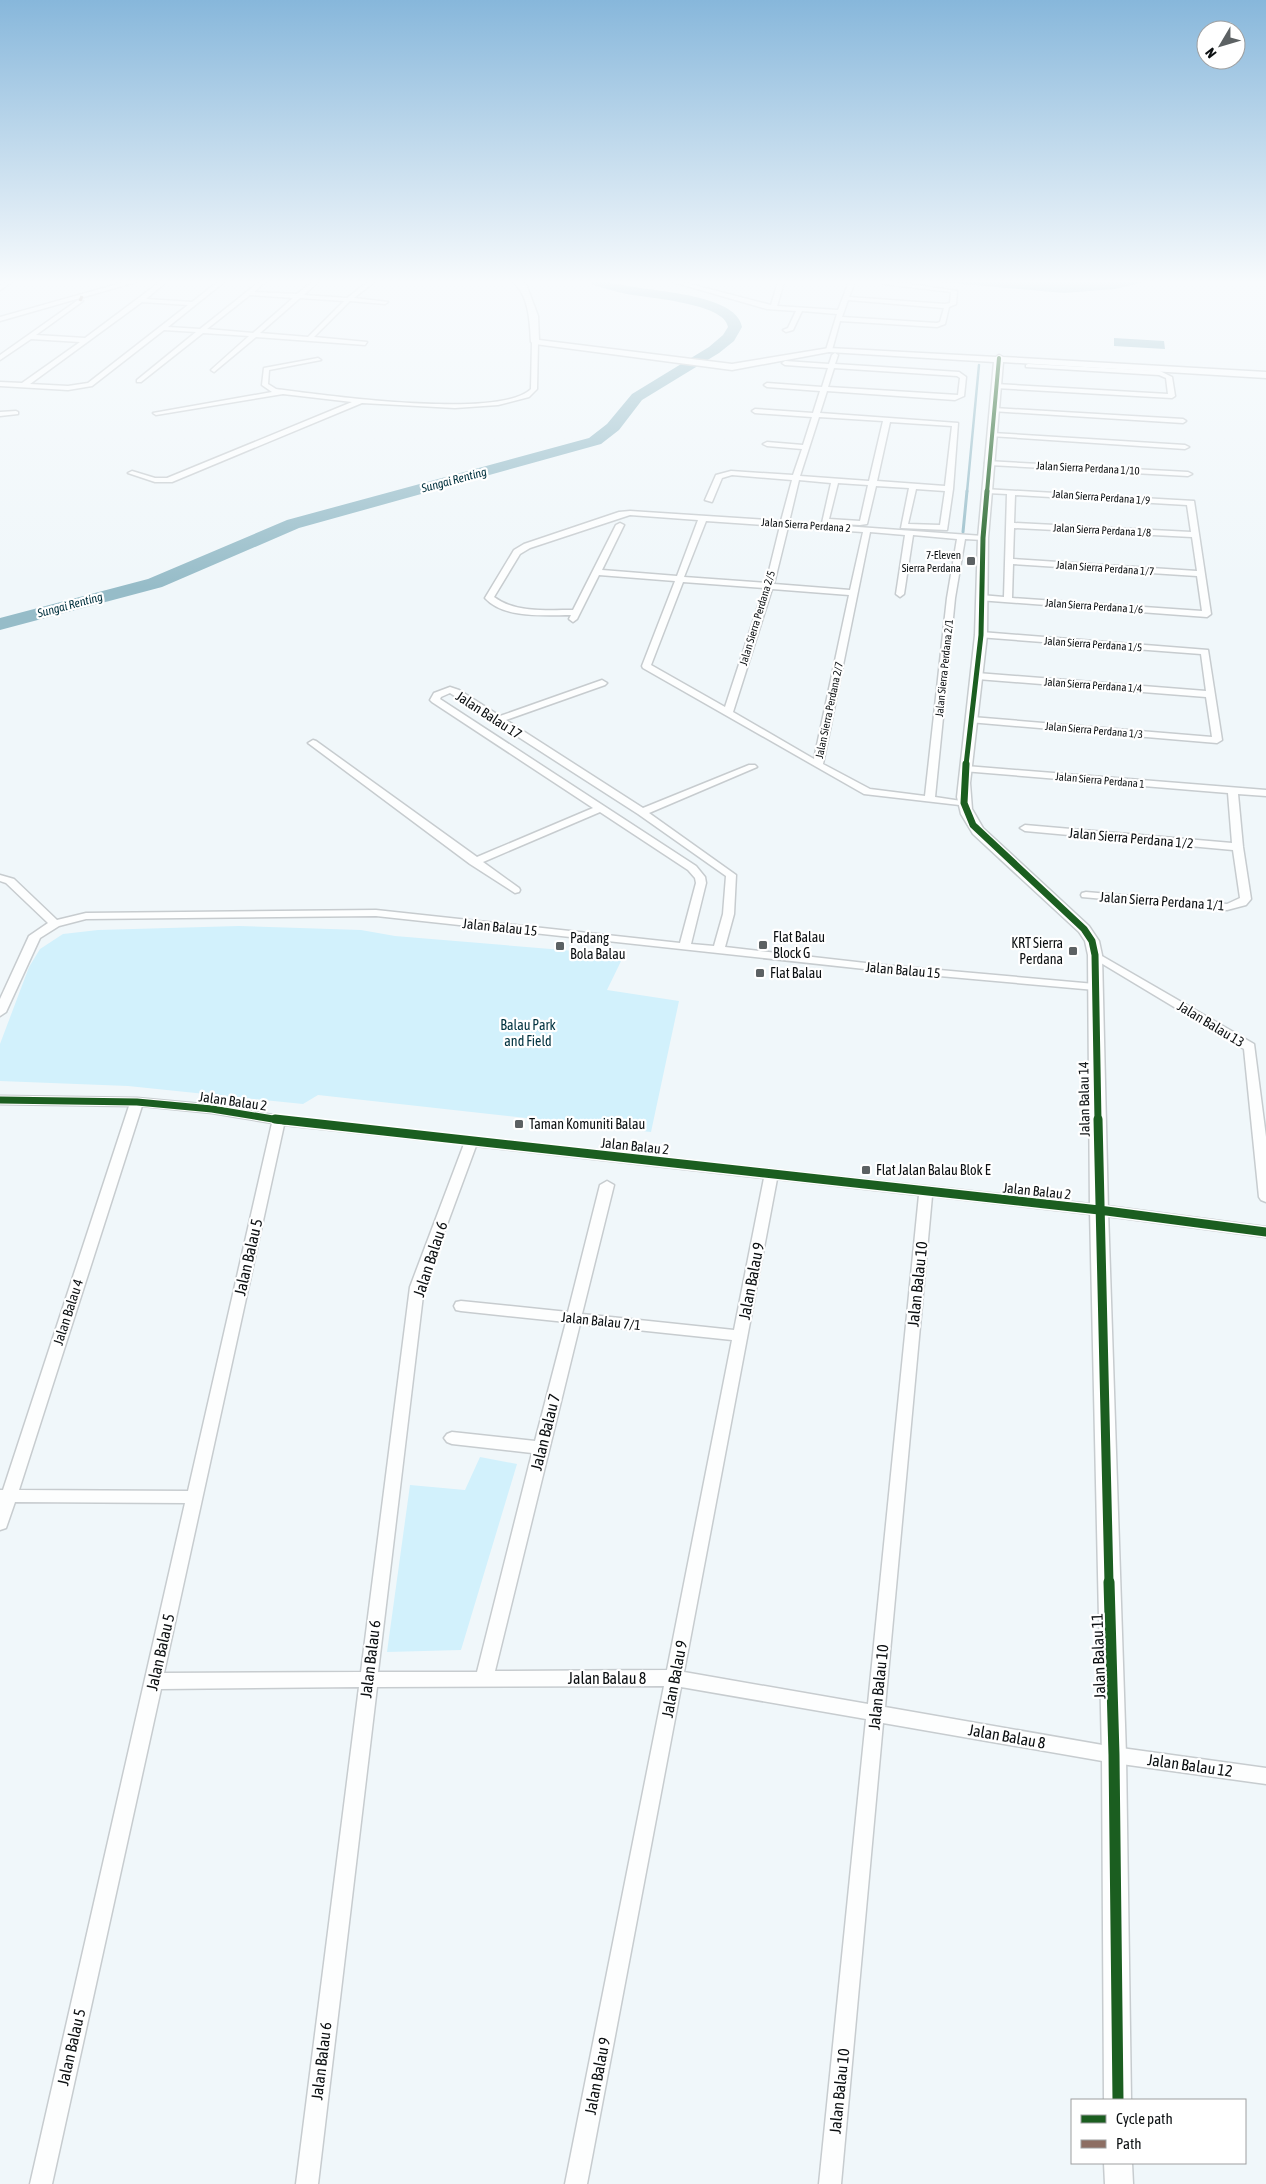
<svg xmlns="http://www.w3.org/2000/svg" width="1266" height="2184" viewBox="0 0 1266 2184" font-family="'Asap Condensed',sans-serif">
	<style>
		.green { fill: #d2f1fc }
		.water { fill: #96bcc8 }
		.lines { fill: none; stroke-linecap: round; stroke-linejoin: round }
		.stream-far1 { stroke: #96bcc8; stroke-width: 2.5 }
		.stream { stroke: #96bcc8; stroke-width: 3 }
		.river { fill: #96bcc8; fill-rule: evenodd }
		.minor-casing { stroke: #c7cccf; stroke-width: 3 }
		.tertiary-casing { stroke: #c7cccf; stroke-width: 3 }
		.minor { fill: #fdfefe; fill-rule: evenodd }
		.tertiary { fill: #fdfefe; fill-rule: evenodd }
		.quiet { stroke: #8d6e63; stroke-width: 3; stroke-dasharray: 7 3; stroke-linecap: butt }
		.cycleway-far4-casing { stroke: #fff; stroke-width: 5.5 }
		.cycleway-far3-casing { stroke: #fff; stroke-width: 7 }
		.cycleway-far2-casing { stroke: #fff; stroke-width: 9 }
		.cycleway-far1-casing { stroke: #fff; stroke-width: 12 }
		.cycleway-casing { stroke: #fff; stroke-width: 14 }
		.cycleway-far4 { stroke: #1b5e20; stroke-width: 4 }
		.cycleway-far3 { stroke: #1b5e20; stroke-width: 5 }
		.cycleway-far2 { stroke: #1b5e20; stroke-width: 7 }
		.cycleway-far1 { stroke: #1b5e20; stroke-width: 9 }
		.cycleway { stroke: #1b5e20; stroke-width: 11 }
		.poi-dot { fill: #5c6163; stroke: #fff; stroke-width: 2 }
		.labels { text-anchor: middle; stroke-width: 4.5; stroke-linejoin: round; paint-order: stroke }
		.far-street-label { font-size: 11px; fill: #0c1012; stroke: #fff }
		.far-poi-label { font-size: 11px; fill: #0c1012; stroke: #fff; text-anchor: end }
		.far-water-label { font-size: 12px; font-style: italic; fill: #00313e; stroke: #fff }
		.street-label { font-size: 14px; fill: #0c1012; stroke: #fff }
		.poi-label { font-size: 14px; fill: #0c1012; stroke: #fff; text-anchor: start }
		.park-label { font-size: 14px; fill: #01323f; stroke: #fff }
		.near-street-label { font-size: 16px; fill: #0c1012; stroke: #fff }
	</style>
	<rect width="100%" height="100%" fill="#f0f7fa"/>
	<path class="green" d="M239,926L361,930L395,936L624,955L607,990L679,1001L651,1132L318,1095L303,1104L128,1086L0,1081V1044L29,967L40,949L63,934L98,930Z
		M480,1457L517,1464L461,1650L387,1652L410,1485L465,1490Z"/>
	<path class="water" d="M940,282H1145L1115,289L1064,293Z
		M1114,338L1164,341L1165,349L1114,346Z"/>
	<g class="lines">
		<path class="stream-far1" d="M967,492L979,365"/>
		<path class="stream" d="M963,532L967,491"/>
		<path class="river" d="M591,282C609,281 624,286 641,288C665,292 738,297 742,327L734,341L719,353L642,400L619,430L601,444L299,528L162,587L0,630V618L148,579L287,520L589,438L607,424L632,394L709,347L723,335L728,327C725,303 647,298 627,294C616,292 605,288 593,285Z"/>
		<defs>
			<path id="minor" d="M6,282H12L0,290V285Z
				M160,282H166L146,299L192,302L218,282H224L168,327L200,329L259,282H265L254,292L297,294L312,282H318L304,295L347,298L368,282H374L354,298L388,302L385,304L350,301L314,337L367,342L365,345L256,337L214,372L211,370L212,369L249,336L203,333L141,382H137V380L196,332L164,330L92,386L68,390L0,386V382L22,383L80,342L31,339L0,360V355L78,300L83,301L36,335L85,338ZM250,295L293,298L253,333L207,329ZM300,298L344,301L308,337L260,333ZM142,302L188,305L88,383L68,386L30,384Z
				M673,282H682L771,305L778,282H784L777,306L838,310L849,282H855L849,297L945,304L950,303L951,292L884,284L881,282H895L957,291L956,304L949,307L945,324L937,327L840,321L832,350L829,352L826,350L837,314L802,311L793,330L786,332L783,330L788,328L796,311L767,309ZM848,300L943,308H944L940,322L937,323L842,317Z
				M535,340L538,342L537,389L529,397L498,405L455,408L362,403L172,482H155L128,473L132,471L155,478H167L352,402L283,394L156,415L153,413L272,392L262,385L264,368L318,358L321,360L269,370L268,384L276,389C323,395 499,420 531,389L532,342Z
				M835,353L838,355L835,364L959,372L966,377L964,396L955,400L827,391L820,413L958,423L953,489L947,530L901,528L909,488L876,486L867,524L860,525L822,523L831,483L799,480L789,522L983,536L987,538L983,540L965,539L955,598L935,797L968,802V806L864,794L643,668L642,666L675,581L599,575L577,619L573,622L569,619L571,615C545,615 504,619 485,598L514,550L524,544L619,512L630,511L781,521L792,480L732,475L722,478L712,502L705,500L716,475L731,471L793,475L802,449L767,446L763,444L767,442L803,445L812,417L755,413L752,411L755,409L813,413L820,391L767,387L764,385L767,383L822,387L828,368L785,365L782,363L785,361L829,364L832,355ZM834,368L957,376L960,378L958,395L828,387ZM819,417L883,421L869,481L800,476ZM890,422L952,426L945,486L877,481ZM838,483L868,485L860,521L829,519ZM916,489L945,491L940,525L908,524ZM630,515L698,520L677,576L602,570L624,525L620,523L616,525L573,610C548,610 515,613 494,597L520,554L530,548ZM706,521L780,526L766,583L684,577ZM788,527L863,532L850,590L774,584ZM870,532L905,535L896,594L900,597L904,594L913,535L957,539L947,598L925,796L870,789L823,764ZM683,582L764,588L725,707L651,665ZM772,589L849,595L814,759L733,712Z
				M1028,364L1160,371L1172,377L1175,396L1172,398L996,388L993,386L996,384L1168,394L1166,378L1159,375L1026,367V365Z
				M994,408L1183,419L1186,421L1183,423L992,411L991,410Z
				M16,411L18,412V414L0,416V412Z
				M992,433L1185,445L1189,447L1185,449L990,436V434Z
				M986,461L1188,472L1192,474L1188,476L989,465L985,463Z
				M984,489L1194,501L1211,614L1207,617L978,600V596L981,595L1004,597L1007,494L987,493H984ZM1015,495L1187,505L1191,532L1014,523ZM1014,528L1192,537L1197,571L1013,559ZM1013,564L1197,576L1202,611L1012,598Z
				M981,632L1208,650L1222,740L1217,743L969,722V718L972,717L1212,737L1206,697L977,679L972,676L977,673L1206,691L1201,654L978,637L977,635Z
				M602,680L607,683L605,685L506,720L643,808L749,765H755L757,767L649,813L736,875L734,914L725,947L883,965L1095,984L1101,987L1095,990L883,971L376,916L86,919L59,926L40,938L6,1012L0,1016V999L29,936L48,923L6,883L0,881V875L14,879L57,920L86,913L376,910L680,943L696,883L695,878L688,870L600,812L483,862L519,888L520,890L519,892L515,893L470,864L308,743L313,740L316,741L477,857L593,808L432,702L430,700L434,693L450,687L459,690L500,716ZM450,693L638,814L726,876L723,914L714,946L691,944L706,883L705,877L696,866L440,699L441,697Z
				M966,766L1266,790V796L1238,794L1243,847L1251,899L1246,905L1227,910L1082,897L1081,895L1082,893L1086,892L1227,904L1240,898L1233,850L1025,831L1020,828L1025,825L1232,843L1228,793L963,771V767Z
				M1095,952L1254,1044L1266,1137V1202L1261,1200L1259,1197L1244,1049L1091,957L1089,955L1091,953Z
				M0,1096L137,1098L212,1105L279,1116L1099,1205L1266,1227V1237L1099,1215L932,1196L885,1707L1114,1747L1266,1768V1784L1114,1763L883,1723L841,2184H819L866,1719L681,1687L587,2184H565L664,1686L377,1687L318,2184H296L359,1687L161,1689L52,2184H30L185,1503L15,1502L6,1528L0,1530V1490H3L129,1106L0,1104ZM142,1106L212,1113L272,1123L188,1491L19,1490ZM284,1125L464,1144L410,1287L361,1672L164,1673ZM476,1146L764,1178L734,1330L582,1314L614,1185L607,1181L600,1185L568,1312L461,1301L456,1302L454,1306L456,1310L461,1311L566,1322L535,1441L452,1432L447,1434L444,1438L447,1442L452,1444L532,1453L477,1672H378L424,1287ZM777,1179L919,1195L868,1704L684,1672ZM580,1324L732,1340L667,1670L495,1671Z"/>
			<path id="tertiary" d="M125,282H136L0,321V317Z
				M513,282H523L526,284L538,316L539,340L732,364L829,348L996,357L999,355L1003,357L1266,372V378L1003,362L988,538L987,635L970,783L972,809L983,828L1089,926L1099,941L1102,955L1108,1210L1126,1755L1131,2100H1104L1102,1755L1090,1210L1088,955L1085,941L1079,932L973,834L961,814L957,797L975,635L978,538L994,362L829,352L732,370L535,344L531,342C530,322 529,295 513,282Z
				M1104,2163H1132L1133,2184H1105Z"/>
		</defs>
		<use href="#minor" class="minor-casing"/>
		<use href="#tertiary" class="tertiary-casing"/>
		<use href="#minor" class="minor"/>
		<use href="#tertiary" class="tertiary"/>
		<path class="quiet" d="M80,301L82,296"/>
		<defs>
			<path id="cycleway-far4" d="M987,492L999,358"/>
			<path id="cycleway-far3" d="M966,765L981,635L983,538L987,491"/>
			<path id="cycleway-far2" d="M966,764L964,803L973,825L1084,929L1092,941L1095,955L1098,1121
				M0,1100L137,1102L212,1109L285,1121"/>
			<path id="cycleway-far1" d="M275,1119L1099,1210L1266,1232
				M1098,1119L1109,1583"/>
			<path id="cycleway" d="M1109,1582L1114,1755L1118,2100"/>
		</defs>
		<use href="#cycleway-far4" class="cycleway-far4-casing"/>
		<use href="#cycleway-far3" class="cycleway-far3-casing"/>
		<use href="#cycleway-far2" class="cycleway-far2-casing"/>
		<use href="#cycleway-far1" class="cycleway-far1-casing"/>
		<use href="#cycleway" class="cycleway-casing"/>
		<use href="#cycleway-far4" class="cycleway-far4"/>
		<use href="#cycleway-far3" class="cycleway-far3"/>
		<use href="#cycleway-far2" class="cycleway-far2"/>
		<use href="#cycleway-far1" class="cycleway-far1"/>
		<use href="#cycleway" class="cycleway"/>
	</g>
	<linearGradient id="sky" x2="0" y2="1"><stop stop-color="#87b7db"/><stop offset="0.48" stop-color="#f8fbfd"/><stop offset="1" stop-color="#f8fbfd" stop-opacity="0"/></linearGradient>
	<rect width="1266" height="587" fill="url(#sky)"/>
	<g class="poi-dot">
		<rect x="966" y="556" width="10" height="10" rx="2.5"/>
		<rect x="758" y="940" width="10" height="10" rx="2.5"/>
		<rect x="555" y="941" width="10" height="10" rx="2.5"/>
		<rect x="1068" y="946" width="10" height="10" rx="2.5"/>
		<rect x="755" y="968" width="10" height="10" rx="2.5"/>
		<rect x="514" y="1119" width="10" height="10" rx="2.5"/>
		<rect x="861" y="1165" width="10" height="10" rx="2.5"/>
	</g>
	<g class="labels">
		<g class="far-street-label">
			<text transform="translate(1088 468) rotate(3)" y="4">Jalan Sierra Perdana 1/10</text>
			<text transform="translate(1101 497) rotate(4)" y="4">Jalan Sierra Perdana 1/9</text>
			<text transform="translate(806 525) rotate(4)" y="4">Jalan Sierra Perdana 2</text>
			<text transform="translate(1102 530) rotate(3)" y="4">Jalan Sierra Perdana 1/8</text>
			<text transform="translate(1105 568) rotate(4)" y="4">Jalan Sierra Perdana 1/7</text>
			<text transform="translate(1094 606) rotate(4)" y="4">Jalan Sierra Perdana 1/6</text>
			<text transform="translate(757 618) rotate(-73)" y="4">Jalan Sierra Perdana 2/5</text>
			<text transform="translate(1093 644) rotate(4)" y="4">Jalan Sierra Perdana 1/5</text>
			<text transform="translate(944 668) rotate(-84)" y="4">Jalan Sierra Perdana 2/1</text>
			<text transform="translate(1093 685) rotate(4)" y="4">Jalan Sierra Perdana 1/4</text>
			<text transform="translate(829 710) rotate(-78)" y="4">Jalan Sierra Perdana 2/7</text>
			<text transform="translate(1094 730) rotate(5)" y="4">Jalan Sierra Perdana 1/3</text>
			<text transform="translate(1100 780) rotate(5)" y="4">Jalan Sierra Perdana 1</text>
		</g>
		<g class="far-poi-label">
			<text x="961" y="559">7-Eleven<tspan x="961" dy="13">Sierra Perdana</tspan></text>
		</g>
		<g class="far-water-label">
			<text transform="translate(454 480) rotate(-15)" y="4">Sungai Renting</text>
			<text transform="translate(70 605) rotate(-15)" y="4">Sungai Renting</text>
		</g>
		<g class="street-label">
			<text transform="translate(489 715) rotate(33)" y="5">Jalan Balau 17</text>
			<text transform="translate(1131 838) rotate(5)" y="5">Jalan Sierra Perdana 1/2</text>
			<text transform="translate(1162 901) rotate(4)" y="5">Jalan Sierra Perdana 1/1</text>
			<text transform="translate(500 927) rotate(6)" y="5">Jalan Balau 15</text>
			<text transform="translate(903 970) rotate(5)" y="5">Jalan Balau 15</text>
			<text transform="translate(1211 1024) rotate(31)" y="5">Jalan Balau 13</text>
			<text transform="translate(1084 1099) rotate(-91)" y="5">Jalan Balau 14</text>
			<text transform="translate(233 1101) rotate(8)" y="5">Jalan Balau 2</text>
			<text transform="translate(635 1146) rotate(6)" y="5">Jalan Balau 2</text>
			<text transform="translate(1037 1191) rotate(6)" y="5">Jalan Balau 2</text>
			<text transform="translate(68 1312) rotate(-72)" y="5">Jalan Balau 4</text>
			<text transform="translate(601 1321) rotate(6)" y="5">Jalan Balau 7/1</text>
		</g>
		<g class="poi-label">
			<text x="773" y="942">Flat Balau<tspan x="773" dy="16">Block G</tspan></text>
			<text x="570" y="943">Padang<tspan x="570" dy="16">Bola Balau</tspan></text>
			<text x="1063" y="948" text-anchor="end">KRT Sierra<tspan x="1063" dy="16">Perdana</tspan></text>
			<text x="770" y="978">Flat Balau</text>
			<text x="529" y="1129">Taman Komuniti Balau</text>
			<text x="876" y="1175">Flat Jalan Balau Blok E</text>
		</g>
		<g class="park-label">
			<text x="528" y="1030">Balau Park<tspan x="528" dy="16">and Field</tspan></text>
		</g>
		<g class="near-street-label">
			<text transform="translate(248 1257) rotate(-77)" y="6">Jalan Balau 5</text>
			<text transform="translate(430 1259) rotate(-72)" y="6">Jalan Balau 6</text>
			<text transform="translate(751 1281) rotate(-79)" y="6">Jalan Balau 9</text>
			<text transform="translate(917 1284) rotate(-84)" y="6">Jalan Balau 10</text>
			<text transform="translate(545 1432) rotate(-76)" y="6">Jalan Balau 7</text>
			<text transform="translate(160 1652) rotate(-77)" y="6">Jalan Balau 5</text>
			<text transform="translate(1098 1656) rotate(-92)" y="6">Jalan Balau 11</text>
			<text transform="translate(370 1659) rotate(-83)" y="6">Jalan Balau 6</text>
			<text x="607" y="1684">Jalan Balau 8</text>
			<text transform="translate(674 1679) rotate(-79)" y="6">Jalan Balau 9</text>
			<text transform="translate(878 1687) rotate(-84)" y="6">Jalan Balau 10</text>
			<text transform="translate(1007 1736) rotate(10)" y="6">Jalan Balau 8</text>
			<text transform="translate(1190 1765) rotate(8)" y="6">Jalan Balau 12</text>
			<text transform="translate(71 2047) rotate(-77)" y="6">Jalan Balau 5</text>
			<text transform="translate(321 2061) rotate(-83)" y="6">Jalan Balau 6</text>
			<text transform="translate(597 2076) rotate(-79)" y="6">Jalan Balau 9</text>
			<text transform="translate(839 2091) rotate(-84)" y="6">Jalan Balau 10</text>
		</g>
	</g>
	<rect x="1071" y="2099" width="175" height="65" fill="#ffffff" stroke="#9e9fa0"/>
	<rect x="1081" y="2115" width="25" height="8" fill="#1b5e20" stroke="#9e9fa0"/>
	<text x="1116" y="2124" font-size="15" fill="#0c1012">Cycle path</text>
	<rect x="1081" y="2140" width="25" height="8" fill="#8d6e63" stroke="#9e9fa0"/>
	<text x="1116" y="2149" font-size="15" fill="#0c1012">Path</text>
	<g transform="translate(1221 45) rotate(232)"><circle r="24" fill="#ffffff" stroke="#9e9fa0"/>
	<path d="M0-4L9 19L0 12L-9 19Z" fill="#5c6163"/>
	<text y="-8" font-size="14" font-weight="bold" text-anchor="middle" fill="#0c1012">N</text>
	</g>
</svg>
